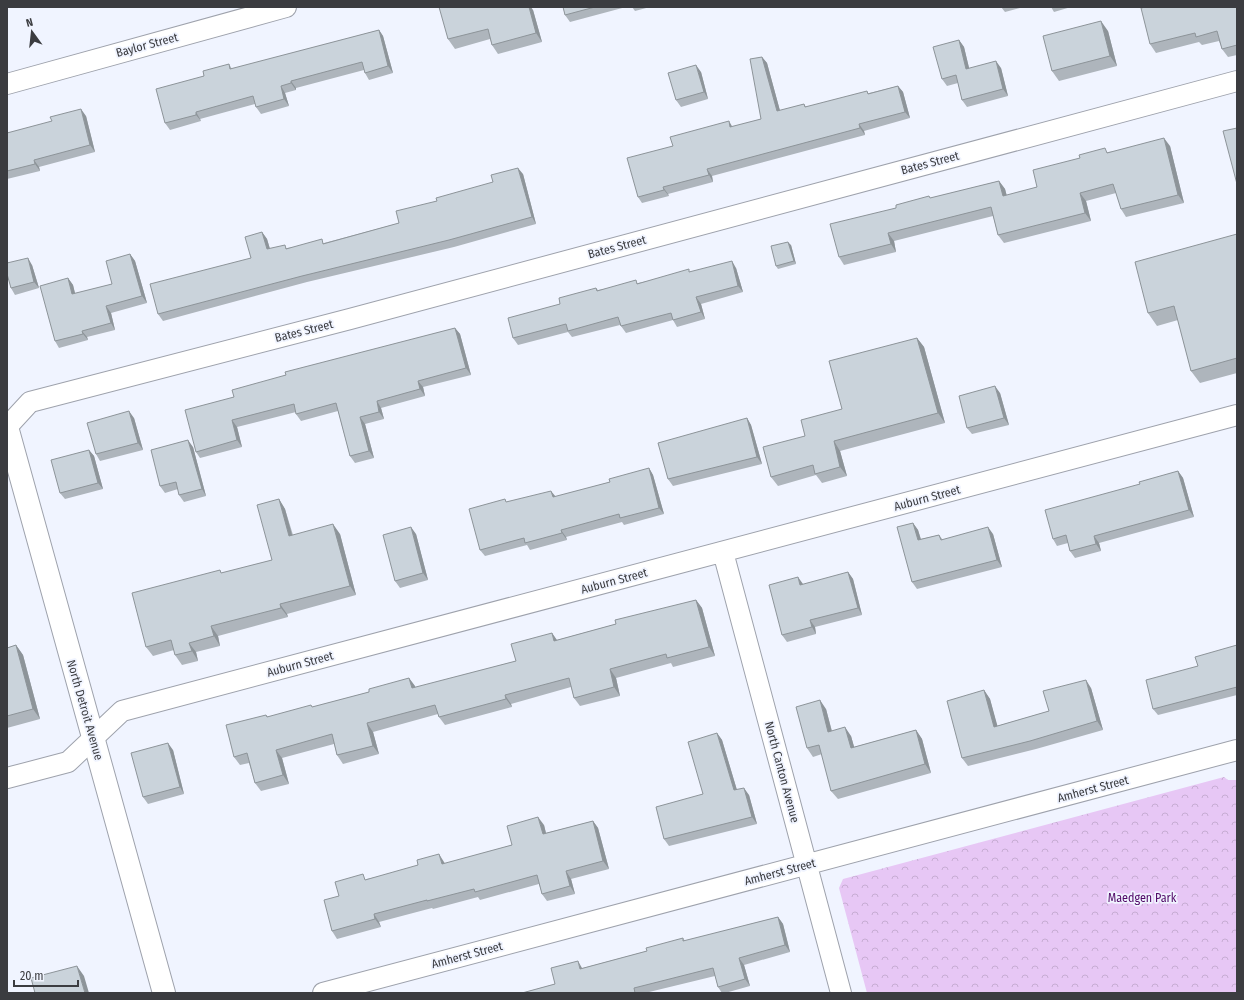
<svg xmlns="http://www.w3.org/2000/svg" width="1244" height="1000" viewBox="0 0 1244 1000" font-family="'Fira Sans Condensed',sans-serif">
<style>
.park{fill:url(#park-crowns)}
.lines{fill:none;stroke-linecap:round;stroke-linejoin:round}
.street-casing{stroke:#9ea2ac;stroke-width:22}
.secondary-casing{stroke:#9ea2ac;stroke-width:24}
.street{stroke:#fff;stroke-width:20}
.secondary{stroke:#fff;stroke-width:22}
.wall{fill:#aeb5bc}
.shaded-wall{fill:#8d9499}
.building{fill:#cad3db;stroke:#8d9499}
.labels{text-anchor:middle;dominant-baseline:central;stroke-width:3.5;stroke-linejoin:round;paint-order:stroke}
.street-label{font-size:12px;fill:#3b3c40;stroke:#f0f4ff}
.park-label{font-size:12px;fill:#500867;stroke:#f0f4ff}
</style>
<defs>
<pattern id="park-crowns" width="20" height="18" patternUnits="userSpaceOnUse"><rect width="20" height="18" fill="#e7c7f5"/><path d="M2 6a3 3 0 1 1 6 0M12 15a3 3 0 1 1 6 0" fill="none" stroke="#c7acd3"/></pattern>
</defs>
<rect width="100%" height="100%" fill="#f0f4ff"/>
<path class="park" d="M1224 777 1228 780H1237V993H867L839 888 843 879Z"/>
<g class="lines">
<g class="street-casing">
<path id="street" d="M7 84 286 7
M7 427 30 402 350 319 1237 81
M723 552 841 993
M7 778 68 762 122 711 1237 415
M323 993 1237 750"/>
</g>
<g class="secondary-casing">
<path id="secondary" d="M7 427 164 993"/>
</g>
<use href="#street" class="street"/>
<use href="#secondary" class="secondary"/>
</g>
<path class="wall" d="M563 7H626L570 22 565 15Z
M632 7H650L635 11Z
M1001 7H1024L1005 12Z
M1051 7H1071L1054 12Z
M1237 7V55L1228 57 1222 49 1219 41 1202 45 1199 42 1156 53 1150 44Z
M533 10 542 42 498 54 492 45 490 39 455 49 448 39Z
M379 30 383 36 393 73 369 80 365 73 364 70 296 88V90L285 93 289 106 261 114 256 107 255 104 200 119 201 121 170 130 165 123 204 76 229 64 232 69Z
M1108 31 1117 66 1059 81 1052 71Z
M959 40 964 47 969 68H1001L1008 96 967 107 962 100 958 83 947 86 942 79Z
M762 57 767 63 780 111 804 104 806 107 869 93 898 86 903 92 910 118 864 131 865 135 712 176 713 182 668 194 669 196 642 203 638 197 673 146 733 127 761 119Z
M701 72 708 99 681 107 676 100Z
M86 116 95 152 39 167 40 171 7 179V133Z
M1170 146 1184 203 1126 217 1121 209 1116 193 1086 201 1091 221 1004 243 998 235 993 216 894 241 896 252 844 265 839 257 896 208 931 198 999 181 1005 189 1007 196 1037 187 1108 152Z
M523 174 536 224 454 247 307 282 163 321 158 314 251 258 262 232 267 239 270 249 287 248 324 243 399 223 437 201Z
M1237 234V373L1200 383 1191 371 1178 320 1157 326 1148 313Z
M791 245 796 264 778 269 776 266Z
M130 254 135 261 147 303 111 313 115 330 87 337 88 340 59 348 55 341 68 278 73 285 75 294 112 284Z
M32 265 39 288 15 295 11 288Z
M736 268 743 292 701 304 705 319 677 327 673 320 626 333 621 326 620 325 572 337 568 332 518 345 513 338 560 304 596 288 598 290 638 283 690 272Z
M455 328 460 334 471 375 423 387 425 396 381 408 384 419 365 424 374 458 355 463 350 456 338 411 301 421 296 414V412L237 427 242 447 200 458 196 452 234 397 286 375Z
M917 338 924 347 945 423 840 451 847 476 822 483 816 475 778 486 771 477 805 436 842 409Z
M1000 393 1009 425 972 434 967 428Z
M134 418 143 450 100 461 96 454Z
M747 418 751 425 762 464 673 486 668 479Z
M193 447 206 496 184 502 179 495 178 489 165 493 160 486Z
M89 450 94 456 103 489 65 499 60 493Z
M649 468 653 475 664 514 624 525 622 522 566 537 567 540 530 550 527 545 485 556 480 550 507 502 555 497 610 482Z
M1178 471 1183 478 1194 517 1099 543 1101 551 1075 558 1070 551 1068 543 1057 546 1053 539 1140 484Z
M279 499 285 509 293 535 340 534 356 595 287 614 288 617 218 636 220 646 196 652 198 661 182 665 175 655 174 650 153 656 146 647 222 573 272 560Z
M913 523 918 530 921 539 939 535 943 540 993 534 1002 567 917 589 912 582Z
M416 534 428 580 400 588 395 581Z
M848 572 853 579 862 615 815 627 816 634 787 642 782 635Z
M696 600 702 608 715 656 673 667 671 663 616 678 620 696 580 706 574 698 571 687 511 704 512 707 445 725 439 717 438 714 373 732 379 754 343 764 337 755 334 744 282 758 289 784 261 791 255 783 249 763 240 765 234 757 266 715 268 717 313 707 369 692 409 678 416 688 516 661 552 633 557 640 616 624Z
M16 645 23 655 40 719 7 728V648Z
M1237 645V695L1158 715 1153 709 1198 666Z
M1091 688 1103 730 1036 749 968 766 962 758 984 690 990 699 997 726 1049 711Z
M826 709 832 731 851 736 854 747 916 730 922 739 931 773 838 799 831 791 822 754 813 757 807 748Z
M717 733 722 740 737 790 749 795 757 824 669 846 664 839 703 794Z
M173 750 184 794 148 804 143 797Z
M593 821 598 828 609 869 571 879 575 894 547 901 542 894 539 884 480 900 478 897 433 909 432 908 379 922 381 927 337 939 332 931 339 896 367 879 444 862 445 864 512 845 544 825 546 833Z
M778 917 783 924 790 952 744 965 750 986 725 993H722L718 987 715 976 645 993H522L555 984 582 968H583L647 951 683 938 685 941Z"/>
<path class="shaded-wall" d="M529 7H531L533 10 542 42 536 33Z
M1101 21 1108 31 1117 66 1110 56Z
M379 30 383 36 393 73 388 66Z
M959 40 964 47 971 76 966 69Z
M762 57 767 63 782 118 777 111Z
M996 61 1001 68 1008 96 1003 89Z
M696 65 701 72 708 99 704 92Z
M291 81 296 88V90L291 83Z
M281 86 285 93 289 106 284 99Z
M898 86 903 92 910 118 905 112Z
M81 109 86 116 95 152 90 145Z
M196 112 200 119 201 121 196 115Z
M729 121 733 128 730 127Z
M859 124 864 131 865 135 860 128Z
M1164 138 1170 146 1184 203 1178 195Z
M34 160 39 167 40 171 35 164Z
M518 168 523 174 536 224 532 217Z
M707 169 712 176 713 182 709 175Z
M999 181 1005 189 1009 205 1003 196Z
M663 187 668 194 669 196 664 190Z
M1080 193 1086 201 1091 221 1085 213Z
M262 232 267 239 272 256 267 249Z
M888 233 894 241 896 252 891 244Z
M788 242 791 245 796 264 794 261Z
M130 254 135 261 147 303 142 296Z
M28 258 32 265 39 288 34 282Z
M732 261 736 268 743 292 738 286Z
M68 278 73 285 77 301 72 294Z
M696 297 701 304 705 319 701 312Z
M106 306 111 313 115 330 111 323Z
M455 328 460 334 471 375 466 368Z
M82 331 87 337 88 340 83 334Z
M917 338 924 347 945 423 938 413Z
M418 381 423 387 425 396 420 389Z
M995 386 1000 393 1009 425 1004 418Z
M377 401 381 408 384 419 379 412Z
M129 411 134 418 143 450 138 443Z
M360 417 365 424 374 458 369 451Z
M747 418 751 425 762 464 757 457Z
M232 420 237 427 242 447 237 440Z
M188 440 193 447 206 496 202 489Z
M834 441 840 451 847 476 840 467Z
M89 450 94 456 103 489 98 483Z
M649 468 653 475 664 514 659 508Z
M1178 471 1183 478 1194 517 1189 510Z
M551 491 556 497H553Z
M279 499 285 509 295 546 289 536Z
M913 523 918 530 923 547 918 540Z
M333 524 340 534 356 595 350 586Z
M411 527 416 534 428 580 423 573Z
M988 527 993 534 1002 567 997 560Z
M561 530 566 537 567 540 562 533Z
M1094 536 1099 543 1101 551 1096 544Z
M848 572 853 579 862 615 858 608Z
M798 577 803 584 805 592 800 585Z
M696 600 702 608 715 656 709 647Z
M280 604 287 614 288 617 281 608Z
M810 620 815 627 816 634 812 627Z
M211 626 218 636 220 646 214 636Z
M552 633 558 642 554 641Z
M189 643 196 652 198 661 192 651Z
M16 645 23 655 40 719 33 709Z
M610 669 616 678 620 696 614 687Z
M409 678 415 686 418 697 412 688Z
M1086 680 1091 688 1103 730 1097 721Z
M984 690 990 699 1000 735 994 727Z
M505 695 511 704 512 707 506 699Z
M820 700 826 709 834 740 828 732Z
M367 723 373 732 379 754 373 746Z
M845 727 851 736 857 757 851 748Z
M916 730 922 739 931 773 925 764Z
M717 733 722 740 739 797 734 790Z
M168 743 173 750 184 794 180 787Z
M276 750 282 758 289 784 283 775Z
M744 788 749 795 757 824 752 817Z
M538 817 544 825 548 842 543 834Z
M593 821 598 828 609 869 603 861Z
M439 854 444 862 447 872 442 864Z
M566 871 571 879 575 894 570 886Z
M374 914 379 922 381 927 375 919Z
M778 917 783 924 790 952 785 945Z
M739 958 744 965 750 986 745 979Z
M578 961 582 968 585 976 580 969Z
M77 966 84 976 89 993H85Z"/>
<path class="building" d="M439 7H529L536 33 492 45 488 29 448 39Z
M563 7H595L565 15Z
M1146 7H1237V45L1222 49 1217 31 1196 37 1195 33 1150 44 1141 8Z
M1101 21 1110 56 1052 71 1043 36Z
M379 30 388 66 365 73 362 62 291 81V83L281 86 284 99 256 107 253 96 196 112V115L165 123 156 89 204 76 203 71 229 64 230 69Z
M959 40 966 69 996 61 1003 89 962 100 956 75 942 79 933 47Z
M762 57 777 111 804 104 805 107 867 91 868 94 898 86 905 112 859 124 860 128 707 169 709 175 663 187 664 190 638 197 627 158 673 146 670 137 729 121 730 127 761 119 750 59Z
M696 65 704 92 676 100 668 73Z
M81 109 90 145 34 160 35 164 7 171V133L52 121 50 117Z
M1237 128V184L1223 131Z
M1164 138 1178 195 1121 209 1113 184 1080 193 1085 213 998 235 991 207 888 233 891 244 839 257 830 224 896 208V205L929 196 930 198 999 181 1003 196 1037 187 1033 170 1080 158 1079 155 1105 148 1107 153Z
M518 168 532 217 449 240 302 276 158 314 150 284 251 258 245 237 262 232 267 249 285 245 286 249 322 239 323 244 399 223 396 211 437 201 436 198 493 182 491 175Z
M1237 234V358L1191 371 1174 306 1148 313 1135 262Z
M788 242 794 261 776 266 771 246Z
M130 254 142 296 106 306 111 323 82 331 83 334 55 341 40 286 68 278 72 294 112 284 106 261Z
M28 258 34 282 11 288 7 274V263Z
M732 261 738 286 696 297 701 312 673 320 671 313 621 326 618 317 568 331 566 324 513 338 508 318 560 304 559 298 596 288 597 291 636 280 637 284 689 269V272Z
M455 328 466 368 418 381 420 389 377 401 379 412 360 417 369 451 350 456 336 403 296 414 294 404 232 420 237 440 196 452 185 410 234 397 232 390 286 375 285 372Z
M917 338 938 413 834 441 840 467 815 474 813 465 771 477 763 447 805 436 801 420 842 409 829 361Z
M995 386 1004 418 967 428 959 396Z
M129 411 138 443 96 454 87 423Z
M747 418 757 457 668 479 658 443Z
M188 440 202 489 179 495 176 482 160 486 151 450Z
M89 450 98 483 60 493 51 460Z
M649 468 659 508 620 518 619 514 561 530 562 533 525 543 524 538 480 550 469 509 505 499 506 502 551 491 553 497 610 482 609 479Z
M1178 471 1189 510 1094 536 1096 544 1070 551 1066 535 1053 539 1045 510 1140 484 1139 482Z
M279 499 289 536 333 524 350 586 280 604 281 608 211 626 214 636 189 643 192 651 175 655 171 640 146 647 132 593 220 570 221 573 272 560 257 505Z
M913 523 918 540 939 535 941 540 988 527 997 560 912 582 897 527Z
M411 527 423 573 395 581 383 535Z
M848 572 858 608 810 620 812 627 782 635 769 585 798 577 800 585Z
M696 600 709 647 667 658 666 654 610 669 614 687 574 698 569 678 505 695 506 699 439 717 435 705 367 723 373 746 337 755 332 734 276 750 283 775 255 783 247 753 234 757 226 725 266 715 267 717 311 705 312 707 369 692V689L409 678 412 688 516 661 511 644 552 633 554 641 616 624 615 620Z
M16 645 33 709 7 716V648Z
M1237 645V687L1153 709 1146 680 1198 666 1195 657Z
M1086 680 1097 721 1030 741 962 758 947 701 984 690 994 727 1049 711 1043 691Z
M820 700 828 732 845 727 851 748 916 730 925 764 831 791 819 745 807 748 796 707Z
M717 733 734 790 744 788 752 817 664 839 656 807 703 794 688 742Z
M168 743 180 787 143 797 131 753Z
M538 817 543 834 593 821 603 861 566 871 570 886 542 894 537 875 475 892 474 889 427 901V900L374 914 375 919 332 931 324 900 339 896 335 882 363 874 365 880 418 865 417 860 439 854 442 864 512 845 507 826Z
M778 917 785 945 739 958 745 979 718 987 713 968 634 988 635 993H522L555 984 551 968 578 961 580 969 647 951 646 948 683 938V941Z
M77 966 85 993H35L31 978Z"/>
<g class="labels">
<g class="street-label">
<text transform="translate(147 45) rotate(-15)">Baylor Street</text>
<text transform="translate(930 163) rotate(-15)">Bates Street</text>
<text transform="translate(617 247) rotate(-15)">Bates Street</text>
<text transform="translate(304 331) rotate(-14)">Bates Street</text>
<text transform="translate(927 498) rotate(-15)">Auburn Street</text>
<text transform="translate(614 581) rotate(-15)">Auburn Street</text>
<text transform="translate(300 664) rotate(-15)">Auburn Street</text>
<text transform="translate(85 710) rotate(74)">North Detroit Avenue</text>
<text transform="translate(782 772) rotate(75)">North Canton Avenue</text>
<text transform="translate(1093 789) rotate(-15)">Amherst Street</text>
<text transform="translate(780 872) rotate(-15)">Amherst Street</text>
<text transform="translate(467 955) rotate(-15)">Amherst Street</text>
</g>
<g class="park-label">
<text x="1142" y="898">Maedgen Park</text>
</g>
</g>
<rect width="1244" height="1000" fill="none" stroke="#3b3c40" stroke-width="16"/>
<g transform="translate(32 32) rotate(345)" stroke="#f0f4ff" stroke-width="3" paint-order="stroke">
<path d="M0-3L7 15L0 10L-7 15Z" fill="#3b3c40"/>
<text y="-6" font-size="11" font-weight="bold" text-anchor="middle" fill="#3b3c40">N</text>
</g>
<path d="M14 980v6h64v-6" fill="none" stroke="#3b3c40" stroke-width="2"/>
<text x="20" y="980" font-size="12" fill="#3b3c40" stroke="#f0f4ff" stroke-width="3" paint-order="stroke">20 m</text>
</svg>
